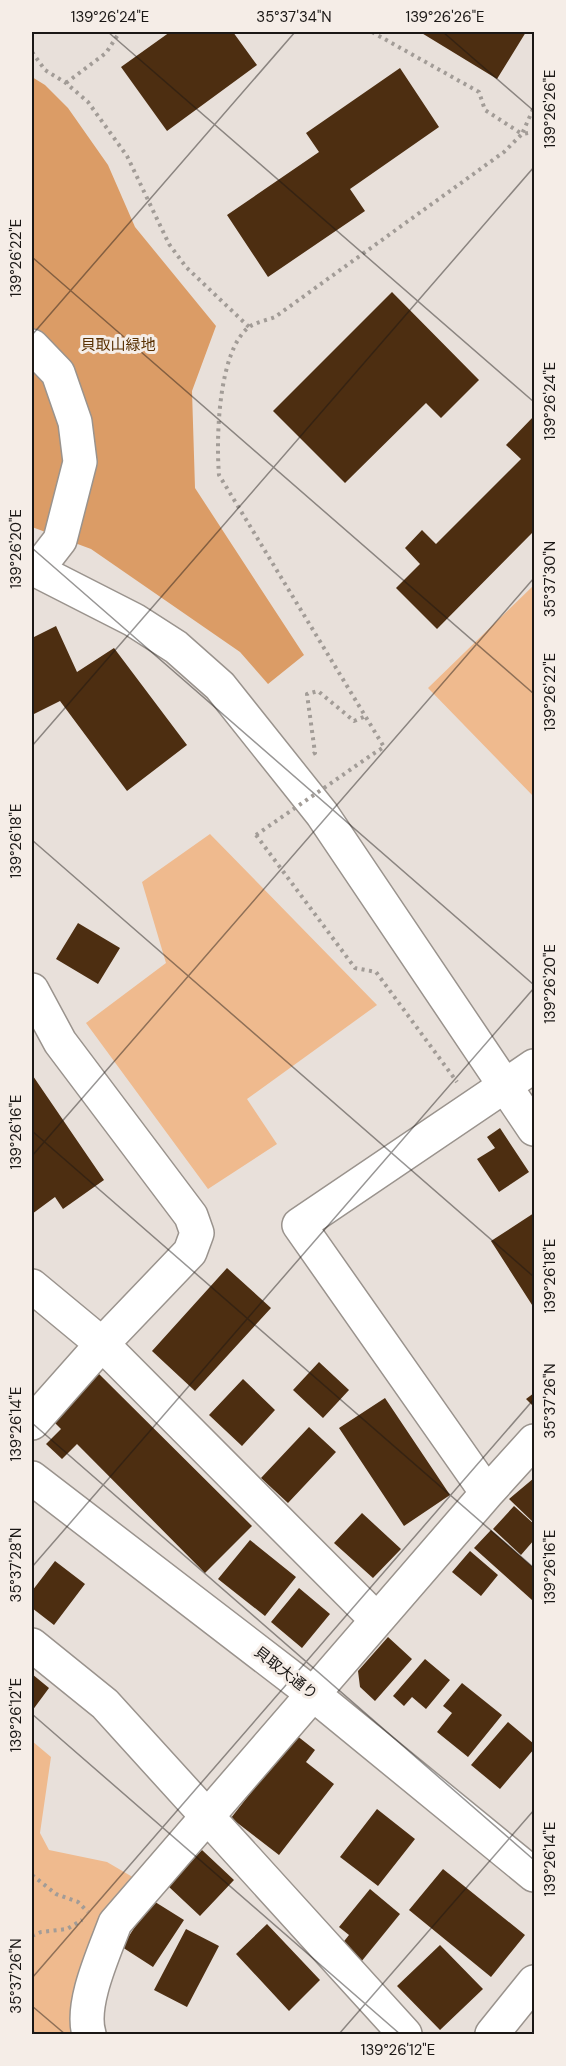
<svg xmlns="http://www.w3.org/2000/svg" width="566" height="2066" viewBox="0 0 566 2066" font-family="'DM Sans','Noto Sans JP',sans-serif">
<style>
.green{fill:#efba8e}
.forest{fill:#db9c66}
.building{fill:#4d2e11}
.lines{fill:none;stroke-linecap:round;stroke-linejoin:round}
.minor-casing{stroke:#9a938d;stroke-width:36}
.path{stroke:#a29c97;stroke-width:4;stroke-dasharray:3 4.5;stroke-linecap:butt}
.minor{stroke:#fff;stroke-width:33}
.path-bridge{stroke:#a29c97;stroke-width:4;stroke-dasharray:3 4.5;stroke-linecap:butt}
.ticks{fill:none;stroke:#1a1715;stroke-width:1.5;stroke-opacity:0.45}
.labels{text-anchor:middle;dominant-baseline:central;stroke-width:6;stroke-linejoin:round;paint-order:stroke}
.park-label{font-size:15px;fill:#583002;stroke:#f5ede7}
.street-label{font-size:15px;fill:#1a1715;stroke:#f5ede7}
.neatline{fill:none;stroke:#1a1715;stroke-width:2}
.ticks-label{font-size:15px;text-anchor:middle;fill:#1a1715}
</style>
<rect width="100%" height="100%" fill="#e8e0da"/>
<path class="green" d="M534 585V797L428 688Z
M210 834 377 1005 247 1099 277 1144 208 1189 86 1023 166 963 142 882Z
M32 1741 51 1757 40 1833 49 1850 107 1862 136 1879 112 1908 77 1979 70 2015 73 2034H32Z"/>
<path class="forest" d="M32 77 45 85 68 108 108 165 135 227 216 326 192 391 195 488 304 655 268 684 240 652 91 549 32 527Z"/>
<path class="building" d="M170 32H233L257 65 167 131 121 67Z
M420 32H526L497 79Z
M400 68 439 127 350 189 365 211 268 277 227 215 319 152 306 133Z
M392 292 479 380 441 418 426 403 345 483 273 411Z
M534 416V531L437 629 396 588 420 564 405 548 422 530 436 544 521 459 506 445Z
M56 626 77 672 114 648 187 745 127 791 60 701 32 715V638Z
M78 923 120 948 98 984 56 959Z
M33 1076 104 1180 63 1209 55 1197 32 1214V1077Z
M500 1128 529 1172 499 1192 477 1159 495 1148 487 1137Z
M534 1213V1308L491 1241Z
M227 1268 271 1308 195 1391 152 1351Z
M319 1362 349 1390 323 1418 293 1390Z
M99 1374 252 1526 205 1573 77 1444 62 1459 46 1444 61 1429 53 1421Z
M243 1379 275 1410 242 1446 209 1415Z
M534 1393V1407L526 1399Z
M385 1398 450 1495 404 1526 339 1428Z
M309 1427 336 1452 288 1503 261 1478Z
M534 1478V1523L509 1499Z
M514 1506 534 1524V1540L521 1555 493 1529Z
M362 1513 401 1549 373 1578 334 1543Z
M491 1530 534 1568V1597L532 1600 474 1548Z
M250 1540 296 1577 265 1616 218 1579Z
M470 1551 498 1575 481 1596 452 1572Z
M55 1561 85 1584 54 1625 32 1608V1591Z
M299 1588 330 1614 302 1648 271 1622Z
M388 1637 412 1659 375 1701 360 1687 358 1671Z
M425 1659 450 1680 426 1709 412 1697 404 1706 393 1696Z
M32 1674 49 1688 32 1711Z
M462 1683 502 1715 468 1757 437 1732 452 1713 443 1706Z
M508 1722 534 1744V1749L500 1789 471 1765Z
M296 1735 315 1750 306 1762 334 1784 279 1855 231 1818Z
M377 1809 415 1839 378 1886 340 1857Z
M202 1850 234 1880 200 1916 168 1886Z
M443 1869 525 1935 491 1977 409 1910Z
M370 1889 400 1914 361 1962 341 1945 349 1935 339 1927Z
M152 1900 184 1920 153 1967 122 1947Z
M267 1924 320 1980 289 2011 236 1954Z
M186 1929 219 1946 187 2007 154 1990Z
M440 1945 483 1989 440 2030 397 1986Z"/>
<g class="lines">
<g class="minor-casing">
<path id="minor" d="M32 346 58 373 75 422 80 462 60 540 36 571
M32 568 134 620 176 647 220 686 322 814 534 1129
M32 990 60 1042 191 1216 197 1233 190 1252 102 1344 32 1423
M32 1286 102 1344 376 1619
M32 1478 313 1694 534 1875
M487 1493 534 1441
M32 1645 105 1704 405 2034
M89 2034C80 2004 104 1953 115 1923L487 1493 299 1225 534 1066
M492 2034 534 1982"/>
</g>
<path class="path" d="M372 32 479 92 485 110 522 134 534 107
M32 52 45 70 66 83 88 102 127 156 169 244 186 267 249 327
M66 83 106 53 119 33
M313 754 315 753 307 694 318 691 354 721 366 716
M373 754 384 747 219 475C216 439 218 351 249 327 256 322 268 320 275 317L504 152 522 134 534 132
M256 835 355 968 376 972 457 1082
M32 1875 56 1894 78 1902 88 1912
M32 1936 41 1932 67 1929 82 1920
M32 2030 33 2034"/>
<use href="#minor" class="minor"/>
<path class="path-bridge" d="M256 835 373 754"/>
</g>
<path class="ticks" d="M108 32 534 402M443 32 534 111M32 257 534 694M32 335 295 32M32 548 534 985M32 746 534 167M32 840 534 1277M32 1131 534 1568M32 1156 534 578M32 1423 534 1860M32 1567 534 988M32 1714 400 2034M32 1978 534 1399M32 2006 65 2034M339 2034 534 1810"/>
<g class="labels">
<g class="park-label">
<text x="118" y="345">貝取山緑地</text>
</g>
<g class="street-label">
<text transform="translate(286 1673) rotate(38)">貝取大通り</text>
</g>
</g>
<rect width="566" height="2066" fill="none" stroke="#f5ede7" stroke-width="66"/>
<rect x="33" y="33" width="500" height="2000" class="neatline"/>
<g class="ticks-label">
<text x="110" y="22">139°26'24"E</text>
<text x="294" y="22">35°37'34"N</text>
<text x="445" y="22">139°26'26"E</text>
<text transform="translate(550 109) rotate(-90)" y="5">139°26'26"E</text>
<text transform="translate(16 258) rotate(-90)" y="5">139°26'22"E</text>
<text transform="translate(550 401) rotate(-90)" y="5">139°26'24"E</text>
<text transform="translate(16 549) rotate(-90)" y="5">139°26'20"E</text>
<text transform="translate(550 579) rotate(-90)" y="5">35°37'30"N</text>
<text transform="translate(550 692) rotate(-90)" y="5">139°26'22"E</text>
<text transform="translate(16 841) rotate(-90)" y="5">139°26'18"E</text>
<text transform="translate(550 984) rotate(-90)" y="5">139°26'20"E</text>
<text transform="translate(16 1132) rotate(-90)" y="5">139°26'16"E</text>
<text transform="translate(550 1276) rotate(-90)" y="5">139°26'18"E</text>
<text transform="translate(550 1401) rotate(-90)" y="5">35°37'26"N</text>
<text transform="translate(16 1424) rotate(-90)" y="5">139°26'14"E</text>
<text transform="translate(16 1565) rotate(-90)" y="5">35°37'28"N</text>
<text transform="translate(550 1567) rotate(-90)" y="5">139°26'16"E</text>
<text transform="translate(16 1715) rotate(-90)" y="5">139°26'12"E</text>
<text transform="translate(550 1859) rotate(-90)" y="5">139°26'14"E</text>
<text transform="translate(16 1976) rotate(-90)" y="5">35°37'26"N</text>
<text x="398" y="2055">139°26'12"E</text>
</g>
</svg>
